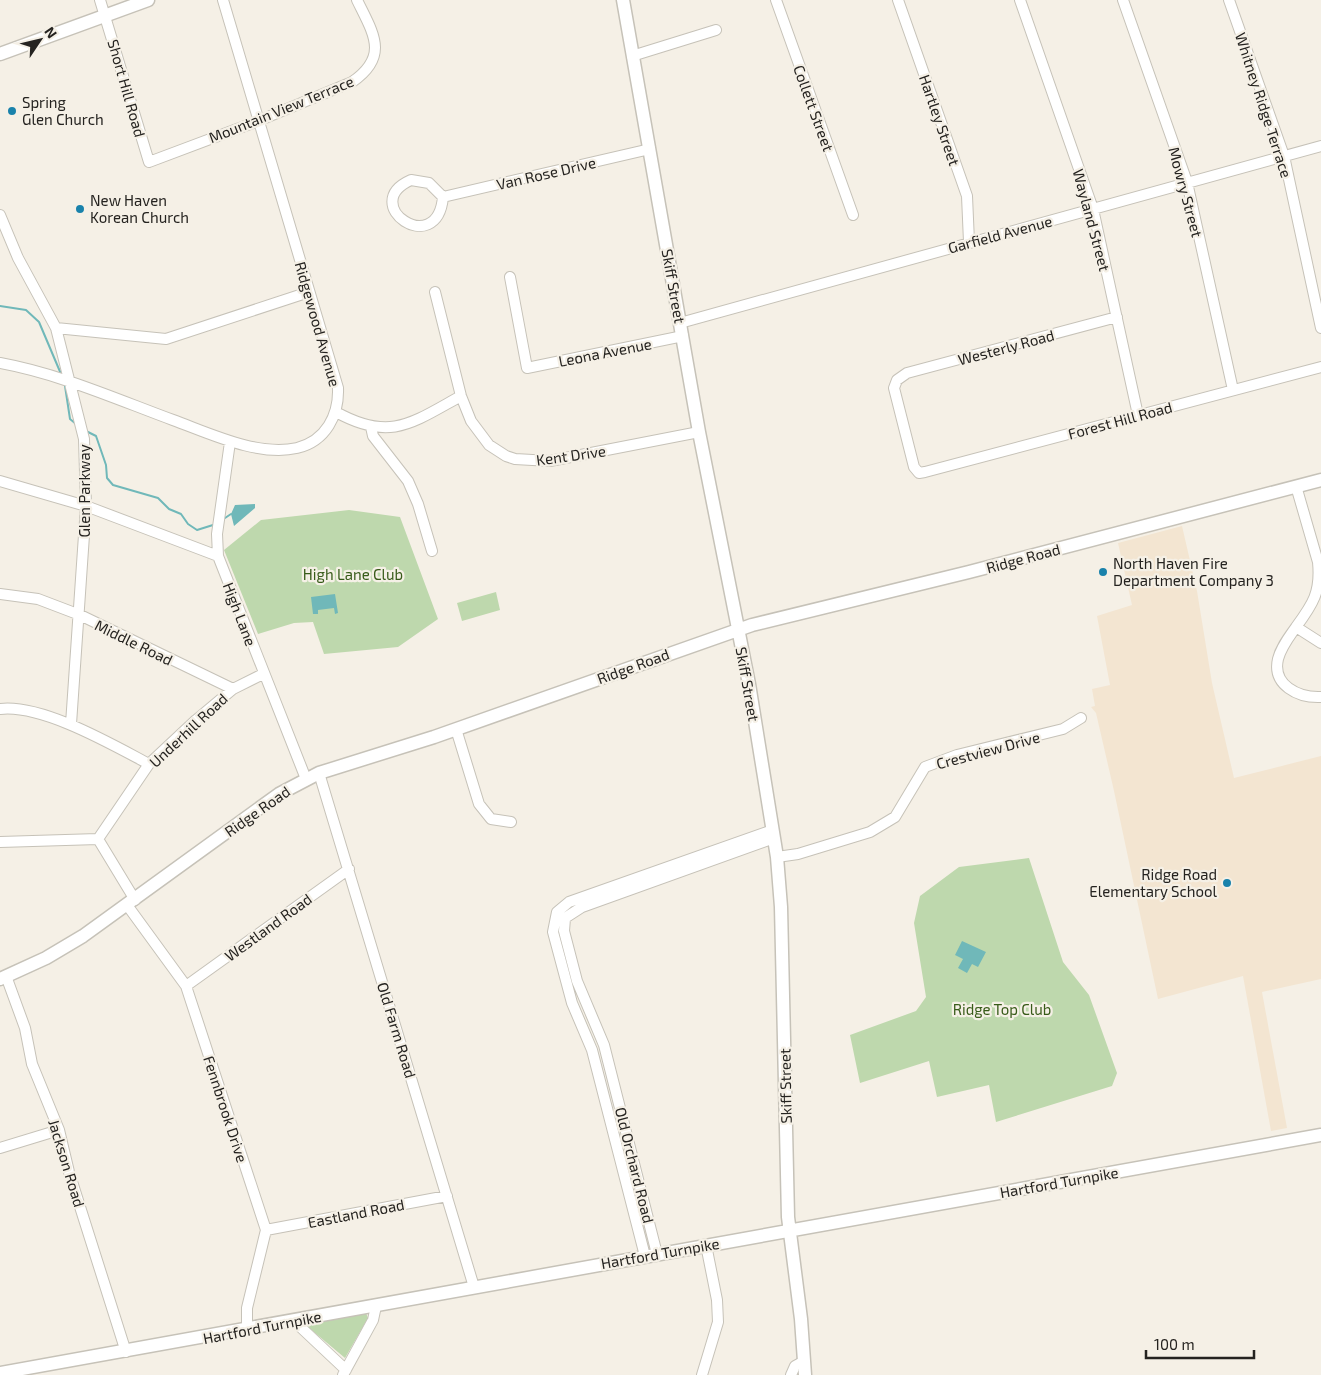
<svg xmlns="http://www.w3.org/2000/svg" width="1321" height="1375" viewBox="0 0 1321 1375" font-family="'Exo 2',sans-serif">
<style>
.education{fill:#f3e5d1}
.green{fill:#bed8ad}
.water{fill:#70b8b9}
.lines{fill:none;stroke-linecap:round;stroke-linejoin:round}
.stream{stroke:#70b8b9;stroke-width:2}
.minor-casing{stroke:#c6c2b8;stroke-width:12}
.major-casing{stroke:#c6c2b8;stroke-width:15}
.minor{stroke:#fff;stroke-width:10}
.major{stroke:#fff;stroke-width:12}
.poi-dot{fill:#1982ab;stroke:#f5f0e6;stroke-width:2}
.labels{text-anchor:middle;dominant-baseline:central;stroke-width:4.5;stroke-linejoin:round;paint-order:stroke}
.street-label{font-size:15px;fill:#252320;stroke:#f5f0e6}
.poi-label{font-size:15px;fill:#252320;stroke:#f5f0e6;text-anchor:start}
.park-label{font-size:15px;fill:#385b19;stroke:#f5f0e6}
</style>
<rect width="100%" height="100%" fill="#f5f0e6"/>
<path class="education" d="M1182 526 1197 591 1212 683 1234 778 1321 756V979L1262 992 1287 1128 1271 1131 1243 976 1158 999 1114 791 1096 713 1091 707 1095 706 1092 689 1110 685 1097 616 1132 605 1118 543Z"/>
<path class="green" d="M349 510 400 517 438 619 398 647 324 654 313 622 294 623 258 634 224 550 261 520Z
M496 592 500 610 462 621 457 603Z
M1029 858 1063 962 1089 995 1117 1073 1112 1086 996 1122 989 1085 937 1097 929 1061 860 1083 850 1035 916 1011 926 997 914 923 920 896 959 867Z
M366 1313 368 1318 345 1358 308 1327 309 1323Z"/>
<path class="water" d="M255 504V508L234 526 231 514 235 505Z
M335 594 338 613 335 614 334 608 318 610V614H313L311 597Z
M962 941 986 952 978 967 972 964 967 973 958 968 963 959 955 955Z"/>
<g class="lines">
<path class="stream" d="M0 306 26 310 39 322 61 374
M65 386 70 419 76 424
M86 431 96 436 106 465 107 478 113 485 158 498 169 509 181 514 188 524 197 530 213 525
M225 518 231 514"/>
<g class="minor-casing">
<path id="minor" d="M100 0 149 162 258 121 352 82C390 56 373 33 357 0
M776 0 853 215
M898 0 967 196 969 242
M1020 0 1093 209 1138 415
M1123 0 1187 182 1233 390
M1229 0 1284 156 1321 328
M632 56 716 30
M411 180 429 183 443 197C437 260 357 204 411 180Z
M443 197 650 149
M0 215 18 258 56 328 84 439 86 506 71 724
M510 277 527 368 683 336
M435 292 461 396 471 421 489 445 506 456 515 459 550 461 699 432
M1117 317 907 373 897 380 894 388 914 467 919 473 925 472 1321 367
M680 323 1321 146
M56 328 166 339 309 292
M0 363C60 374 116 399 173 420 209 433 258 457 297 448 326 441 339 415 338 388L223 0
M336 412C390 442 412 423 461 396
M371 427 373 436 408 481 418 504 432 551
M230 442 217 534 218 556 306 779
M0 481 86 506 218 556
M0 594 38 599 80 615 233 689 263 674
M1296 627C1313 604 1321 592 1318 562L1296 486
M1321 643 1296 627C1289 637 1281 647 1278 659 1272 685 1298 698 1321 697
M0 709C42 704 111 744 149 764
M456 729 479 804 491 819 511 822
M319 773 474 1287
M98 839 149 764 196 720 233 689
M98 839 135 900
M0 842 98 839
M777 857 798 854 870 832 895 817 925 767 957 755 1063 729 1081 718
M127 905 186 986 266 1230 247 1308V1330
M6 976 25 1028 32 1064 59 1130 69 1172 126 1352
M186 986 349 869
M0 1148 59 1130
M266 1230 447 1196
M657 1254 604 1045 577 981 564 931 565 918 582 907 774 838
M645 1256 592 1050 572 1003 553 932 557 912 569 902 773 830
M294 1321 346 1370
M343 1375 373 1320 376 1306
M702 1375 718 1322 717 1300 706 1245
M791 1375 795 1366 804 1361"/>
</g>
<g class="major-casing">
<path id="major" d="M623 0 699 432 749 684 777 857 781 907 788 1217 801 1319 805 1375
M0 54 148 0
M0 979 46 958 83 936 279 794 319 773 434 737 752 625 969 572 1321 480
M0 1373 1321 1135"/>
</g>
<use href="#minor" class="minor"/>
<use href="#major" class="major"/>
</g>
<g class="poi-dot">
<circle cx="12" cy="111" r="5"/>
<circle cx="80" cy="209" r="5"/>
<circle cx="1103" cy="572" r="5"/>
<circle cx="1227" cy="883" r="5"/>
</g>
<g class="labels">
<g class="street-label">
<text transform="translate(127 88) rotate(74)">Short Hill Road</text>
<text transform="translate(1264 105) rotate(72)">Whitney Ridge Terrace</text>
<text transform="translate(814 108) rotate(70)">Collett Street</text>
<text transform="translate(281 109) rotate(-22)">Mountain View Terrace</text>
<text transform="translate(940 120) rotate(71)">Hartley Street</text>
<text transform="translate(546 173) rotate(-13)">Van Rose Drive</text>
<text transform="translate(1186 192) rotate(75)">Mowry Street</text>
<text transform="translate(1092 220) rotate(75)">Wayland Street</text>
<text transform="translate(1000 234) rotate(-15)">Garfield Avenue</text>
<text transform="translate(674 286) rotate(80)">Skiff Street</text>
<text transform="translate(318 324) rotate(74)">Ridgewood Avenue</text>
<text transform="translate(1006 347) rotate(-15)">Westerly Road</text>
<text transform="translate(605 352) rotate(-11)">Leona Avenue</text>
<text transform="translate(1120 420) rotate(-15)">Forest Hill Road</text>
<text transform="translate(571 455) rotate(-8)">Kent Drive</text>
<text transform="translate(84 491) rotate(-90)">Glen Parkway</text>
<text transform="translate(1023 558) rotate(-15)">Ridge Road</text>
<text transform="translate(240 614) rotate(69)">High Lane</text>
<text transform="translate(134 642) rotate(26)">Middle Road</text>
<text transform="translate(633 666) rotate(-20)">Ridge Road</text>
<text transform="translate(748 684) rotate(80)">Skiff Street</text>
<text transform="translate(188 730) rotate(-43)">Underhill Road</text>
<text transform="translate(988 750) rotate(-15)">Crestview Drive</text>
<text transform="translate(257 811) rotate(-35)">Ridge Road</text>
<text transform="translate(268 927) rotate(-36)">Westland Road</text>
<text transform="translate(397 1030) rotate(73)">Old Farm Road</text>
<text transform="translate(785 1086) rotate(-91)">Skiff Street</text>
<text transform="translate(226 1109) rotate(72)">Fennbrook Drive</text>
<text transform="translate(67 1163) rotate(73)">Jackson Road</text>
<text transform="translate(635 1165) rotate(76)">Old Orchard Road</text>
<text transform="translate(1059 1182) rotate(-10)">Hartford Turnpike</text>
<text transform="translate(356 1213) rotate(-11)">Eastland Road</text>
<text transform="translate(660 1253) rotate(-10)">Hartford Turnpike</text>
<text transform="translate(262 1327) rotate(-11)">Hartford Turnpike</text>
</g>
<g class="poi-label">
<text x="22" y="102">Spring<tspan x="22" dy="17">Glen Church</tspan></text>
<text x="90" y="200">New Haven<tspan x="90" dy="17">Korean Church</tspan></text>
<text x="1113" y="563">North Haven Fire<tspan x="1113" dy="17">Department Company 3</tspan></text>
<text x="1217" y="874" text-anchor="end">Ridge Road<tspan x="1217" dy="17">Elementary School</tspan></text>
</g>
<g class="park-label">
<text x="353" y="574">High Lane Club</text>
<text x="1002" y="1009">Ridge Top Club</text>
</g>
</g>
<g transform="translate(40 40) rotate(55)" stroke="#f5f0e6" stroke-width="4" paint-order="stroke">
<path d="M0-4L9 19L0 12L-9 19Z" fill="#252320"/>
<text y="-8" font-size="14" font-weight="bold" text-anchor="middle" fill="#252320">N</text>
</g>
<path d="M1146 1350v8h108v-8" fill="none" stroke="#252320" stroke-width="2.5"/>
<text x="1154" y="1350" font-size="15" fill="#252320" stroke="#f5f0e6" stroke-width="4" paint-order="stroke">100 m</text>
</svg>
